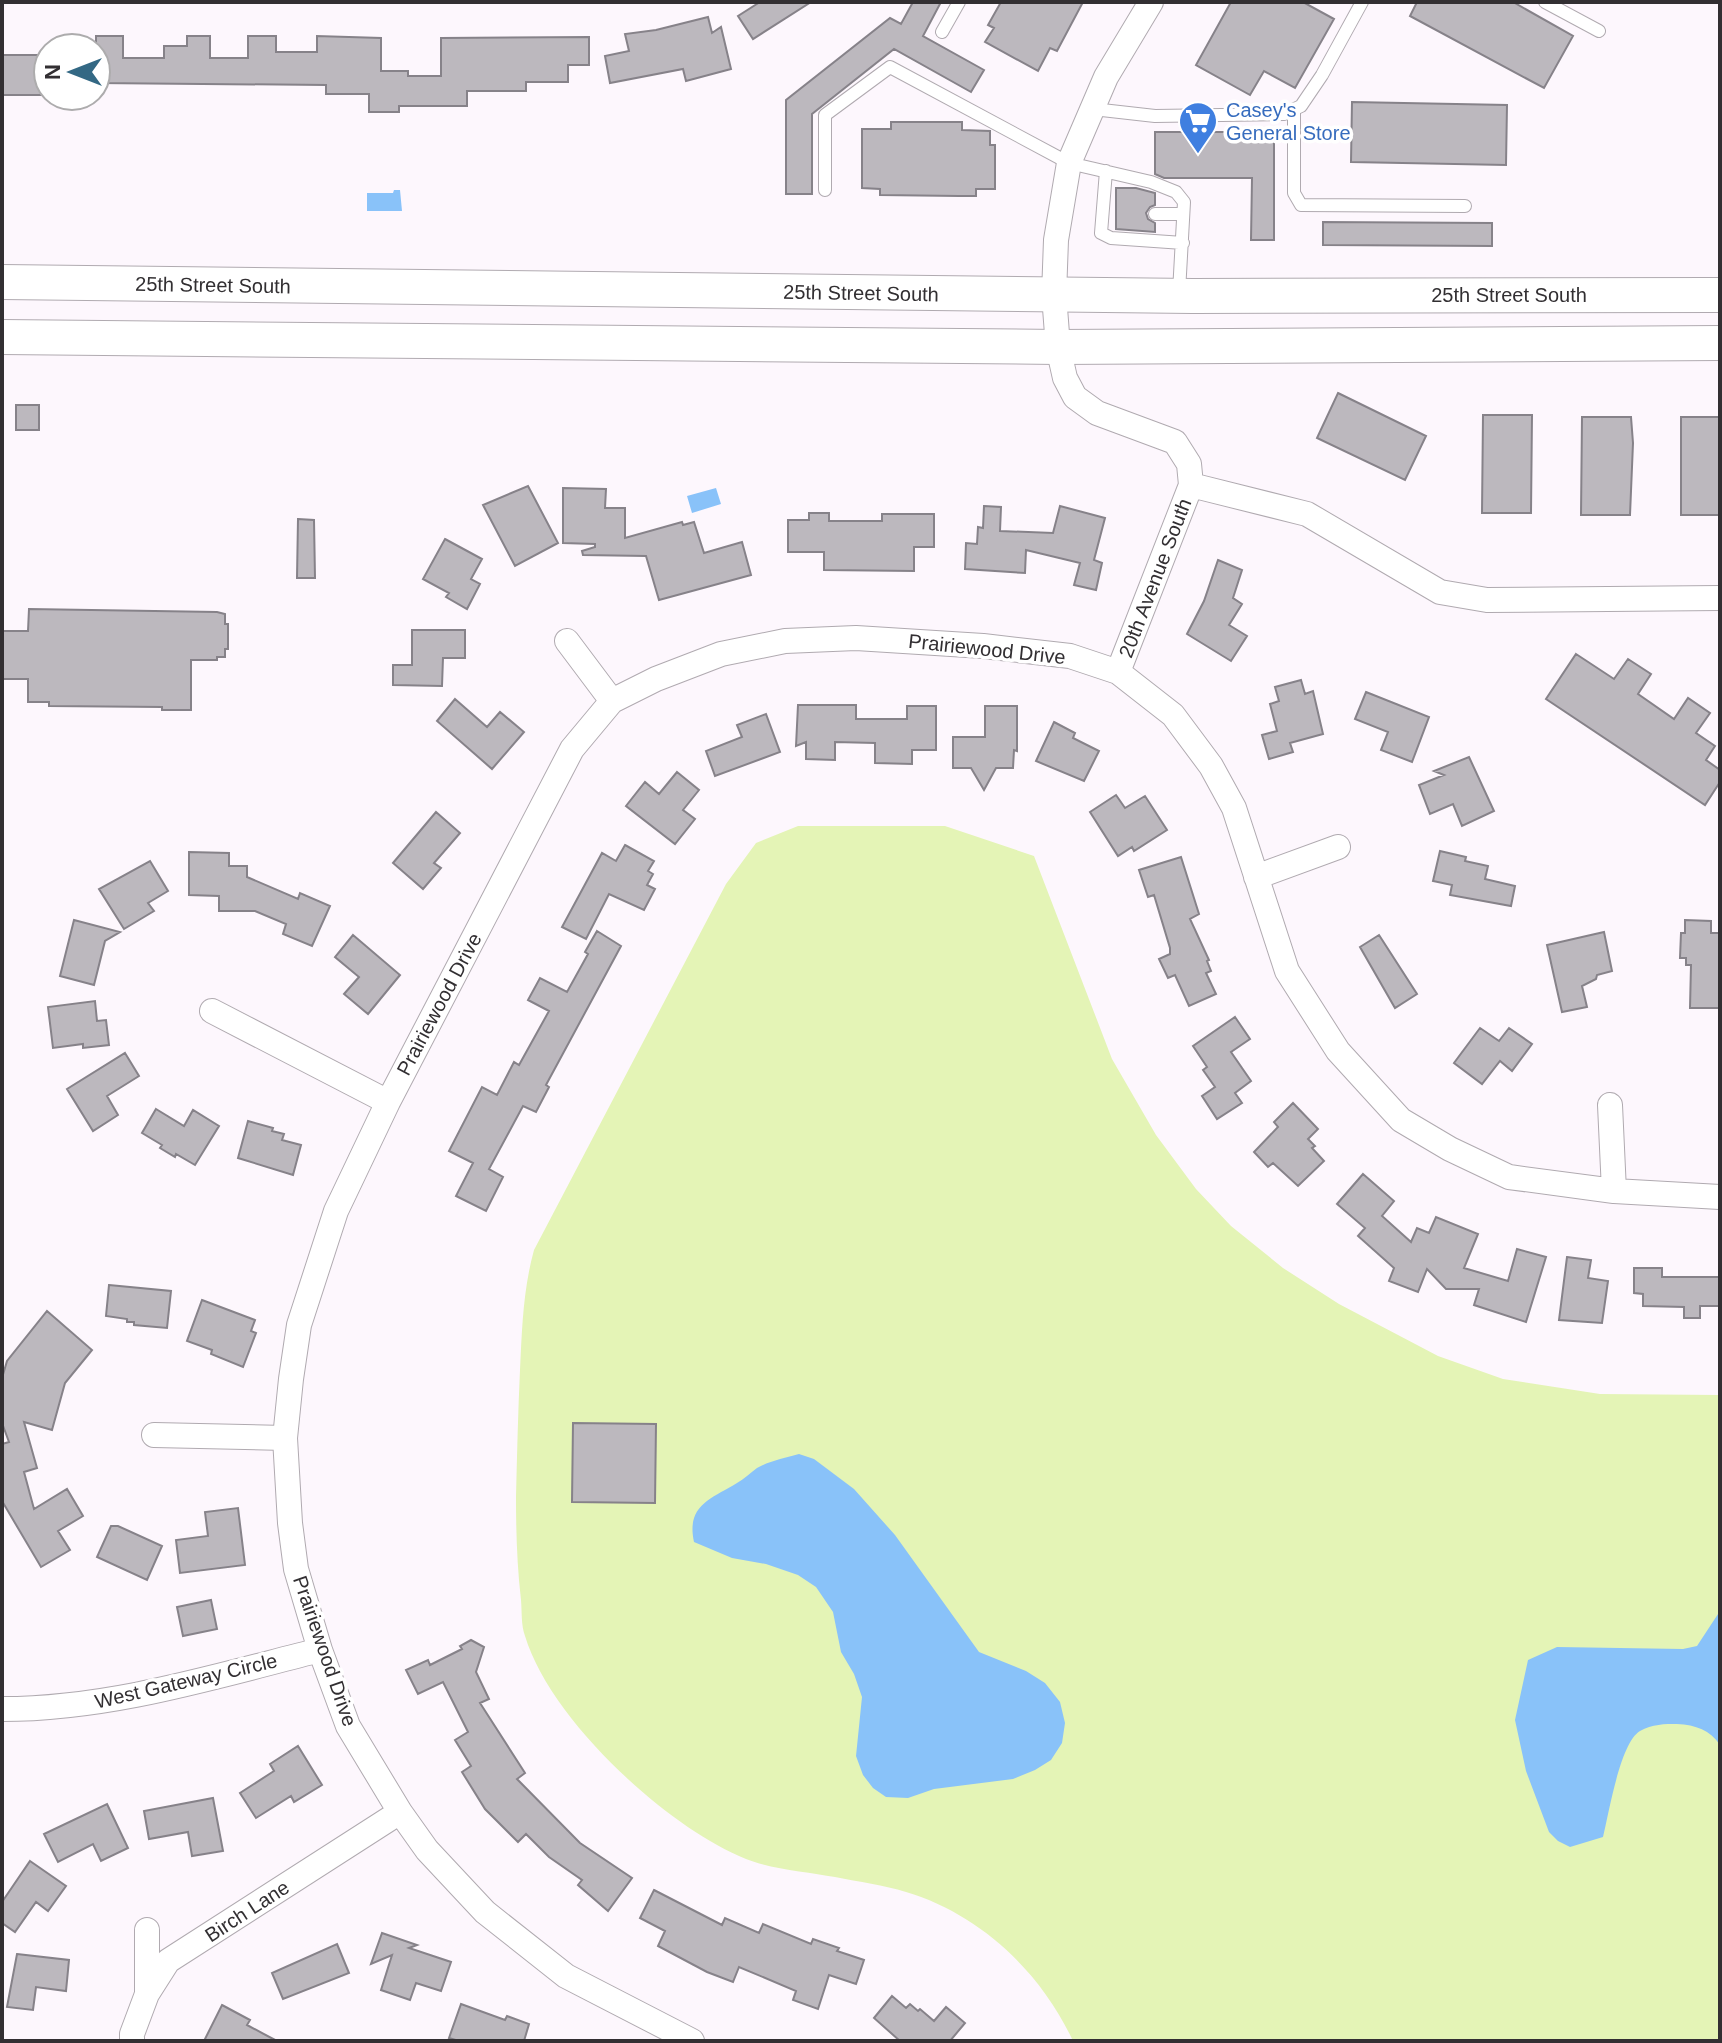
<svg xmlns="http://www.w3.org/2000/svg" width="1722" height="2043" viewBox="0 0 1722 2043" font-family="Helvetica,sans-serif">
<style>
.green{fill:#e4f4b6}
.water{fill:#89c2f9}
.building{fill:#bcb8be;stroke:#868289;stroke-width:2}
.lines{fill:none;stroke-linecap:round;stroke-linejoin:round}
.service-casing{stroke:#b0aab0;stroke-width:14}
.minor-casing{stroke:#b0aab0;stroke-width:26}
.secondary-casing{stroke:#b0aab0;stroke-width:36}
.service{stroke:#fff;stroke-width:12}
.minor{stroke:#fff;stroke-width:24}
.secondary{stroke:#fff;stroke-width:34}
.labels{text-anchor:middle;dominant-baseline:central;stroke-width:7;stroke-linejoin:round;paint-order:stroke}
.shop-label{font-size:20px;fill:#366cbe;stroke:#fff;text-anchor:start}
.street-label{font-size:20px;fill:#322f32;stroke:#fff}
</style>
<rect width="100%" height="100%" fill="#fdf7fd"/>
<path class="green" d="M798 826H945L1034 856 1112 1059 1156 1135 1196 1189 1231 1226 1283 1268 1339 1304 1438 1356 1503 1379 1600 1394 1720 1395V2041H1073C1041 1972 980 1914 906 1892 884 1885 859 1882 835 1877 808 1872 771 1869 746 1859 666 1827 550 1719 525 1636 521 1625 522 1612 521 1600 517 1565 516 1532 516 1497 517 1455 518 1413 520 1370 522 1329 523 1290 534 1250L726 884 756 843Z"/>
<path class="water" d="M394 190H400L402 211H367V193H393Z
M716 488 721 504 692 513 687 496Z
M799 1454 814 1459 854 1489 895 1535 979 1652 1026 1671 1045 1683 1060 1702 1065 1723 1062 1743 1051 1760 1035 1770 1013 1779 934 1789 908 1798 886 1797 873 1788 863 1775 856 1756 862 1697 854 1674 841 1652 833 1612 816 1587 798 1575 766 1564 732 1558 694 1542C686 1505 711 1499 737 1483 744 1479 750 1473 757 1468 769 1461 785 1458 799 1454Z
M1720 1611V1745C1710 1730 1696 1725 1677 1724 1665 1724 1652 1724 1640 1731 1620 1743 1609 1813 1603 1837L1570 1847 1558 1841 1549 1832 1526 1771 1515 1720 1528 1660 1557 1647 1683 1649 1697 1646Z"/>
<path class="building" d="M760 2H811L753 39 738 16Z
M913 2H941L923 36 984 70 971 92 894 49 812 114V194H786V100L890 18 901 24Z
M1001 2H1083L1057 51 1050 48 1038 71 985 42 994 28 988 25Z
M1231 2H1303L1334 19 1295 88 1264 71 1250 95 1196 65Z
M1417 2H1513L1573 36 1544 88 1410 16Z
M708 17 712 33 721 27 731 69 686 81 683 69 610 83 605 56 629 51 625 34 656 30Z
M96 36H123V58H164V46H187V36H210V58H248V36H276V52H317V36L381 38V71H408V76H441V38L589 37V65H568V82H526V91H467V106H399V112H369V94H326V85L96 83Z
M2 55H48V95H2Z
M1352 102 1507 105 1506 165 1351 162Z
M891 122H962V130L990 131V145H995V189H976V196H959L880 195V189L862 188V129H891Z
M1155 132H1242L1241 137H1274V240H1251L1252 178H1164L1155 174Z
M1116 188H1136L1155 193V205L1150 207 1146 213 1148 219 1155 223V232L1116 229Z
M1323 222 1492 223V246L1323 245Z
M1338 393 1426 436 1405 480 1317 438Z
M16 405H39V430H16Z
M1483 415H1532L1531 513H1482Z
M1582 417H1631L1633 443 1630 515H1581Z
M1681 417H1720V515H1681Z
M528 486 558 543 515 566 483 505Z
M563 488 606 489 605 508H625V538L682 522 683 525 694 522 704 553 742 542 751 575 659 600 646 556 583 555 582 551 595 547V544L563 543Z
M984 506 1001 507 1000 531 1053 533 1060 506 1105 518 1094 560 1102 563 1096 590 1074 585 1080 563 1026 550 1025 573 965 569 966 543 977 544 978 527 983 528Z
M809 513H829V521H882V514H934V547H914V571L824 570V552H788V520H809Z
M298 519 314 520 315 578H297Z
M445 539 482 559 471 579 480 584 467 609 446 597 449 593 423 579Z
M1218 560 1242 570 1233 598 1242 604 1229 625 1247 636 1231 661 1187 634 1204 601Z
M29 609 217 612 225 614V624H228V649H225V657H217V660H191V710H162V707L49 706V702H28V679H3V631H28Z
M412 630H465V658H443L442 686 393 685V665H412Z
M1576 654 1614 679 1628 659 1651 674 1638 694 1674 719 1688 698 1710 713 1696 733 1715 746 1706 760 1720 770V782L1705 805 1546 699Z
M1301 680 1305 694 1313 691 1323 734 1290 743 1293 752 1269 759 1262 735 1277 731 1270 704 1279 701 1275 687Z
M1366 692 1429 717 1412 762 1381 750 1388 732 1355 719Z
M455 699 487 727 500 712 524 732 492 769 437 721Z
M798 705H856V719H907V706H936V750H912V764L875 763V743L835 742V760L806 759V742L796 746Z
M985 706H1017V751L1014 750 1013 768H996L984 790 971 768H953V737H985Z
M766 714 780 752 715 776 706 751 742 737 737 725Z
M1054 722 1075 733 1073 738 1099 751 1084 781 1036 761Z
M1469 757 1494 811 1462 826 1453 804 1430 814 1419 785 1444 775 1434 771Z
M677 772 699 790 683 810 695 819 675 844 626 806 645 782 659 794Z
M1116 795 1125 808 1145 796 1167 830 1134 851 1132 847 1118 856 1090 812Z
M436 812 460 833 434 863 441 868 423 889 393 863Z
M625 845 654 861 648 871 653 874 647 885 655 889 644 910 609 894 586 939 562 927 602 853 616 861Z
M1440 851 1466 857 1465 861 1488 866 1485 879 1515 886 1511 906 1450 895 1452 885 1433 881Z
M189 852 229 853V866H247V877L298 899 300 893 330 906 312 946 283 934 286 924 255 911H219V896L189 895Z
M1181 857 1199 914 1190 919 1209 960 1207 961 1211 971 1206 973 1216 994 1189 1006 1175 975 1168 978 1159 959 1170 954V948L1154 895 1148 897 1139 870Z
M150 861 168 891 148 903 154 911 124 929 99 889Z
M74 920 120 932 105 941 94 985 60 976Z
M1685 920 1711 921V933H1720V1008H1690L1691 965H1686V958H1680L1681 933H1685Z
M597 931 621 946 546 1085 549 1087 536 1112 523 1106 489 1169 503 1177 486 1211 456 1196 473 1163 449 1151 482 1087 497 1095 514 1062 519 1065 549 1011 528 1000 540 978 567 992 588 954 585 952Z
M1604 932 1612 971 1597 975 1596 979 1582 986 1587 1007 1562 1012 1547 945Z
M353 935 400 975 368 1014 344 994 359 977 335 957Z
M1379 935 1417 994 1395 1008 1360 947Z
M95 1001 97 1021 106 1020 109 1045 83 1048V1044L53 1048 48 1007Z
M1235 1017 1250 1039 1231 1052 1251 1081 1235 1093 1242 1103 1217 1119 1202 1096 1215 1087 1203 1070 1207 1067 1193 1046Z
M1480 1028 1499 1041 1509 1028 1532 1044 1512 1071 1500 1061 1482 1084 1454 1063Z
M125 1053 139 1076 107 1096 118 1115 93 1131 67 1089Z
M1293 1103 1318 1129 1308 1139 1315 1146 1312 1148 1324 1161 1298 1186 1273 1163 1268 1167 1254 1152 1278 1127 1274 1122Z
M156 1109 184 1126 193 1110 219 1126 195 1165 176 1154 175 1157 160 1148 162 1145 142 1133Z
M248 1121 273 1128 272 1131 284 1134 282 1140 301 1145 293 1175 238 1158Z
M1363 1174 1394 1201 1382 1216 1411 1242 1417 1228 1429 1233 1436 1217 1478 1234 1464 1268 1508 1281 1517 1249 1546 1257 1526 1322 1474 1305 1479 1289H1446L1427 1269 1418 1292 1389 1281 1394 1268 1358 1236 1365 1228 1337 1204Z
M1567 1257 1591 1260 1588 1278 1608 1281 1602 1323 1559 1320Z
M1634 1268H1662V1277H1720V1306H1700V1318H1684V1307L1643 1306V1294L1634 1293Z
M109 1285 171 1291 167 1328 134 1325V1322H127V1319L106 1316Z
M202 1300 255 1320 251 1331 256 1333 243 1367 211 1354 212 1350 187 1341Z
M47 1311 92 1350 65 1383 52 1430 24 1422 37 1468 24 1472 34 1509 67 1489 83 1516 58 1531 70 1550 41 1567 2 1501V1444L9 1442 2 1423V1378L7 1361Z
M573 1423 656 1424 655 1503 572 1502Z
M238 1508 245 1565 180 1573 176 1540 208 1536 205 1512Z
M111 1526H118L162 1546 147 1580 97 1557Z
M211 1600 217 1629 183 1636 177 1607Z
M471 1640 484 1647 476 1672 489 1699 480 1703 525 1773 517 1779 580 1843 632 1878 608 1911 578 1885 582 1880 549 1857 526 1834 518 1842 485 1809 462 1772 471 1766 455 1740 468 1732 443 1682 418 1694 406 1670 428 1660 430 1665 462 1649 460 1646Z
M298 1746 322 1785 294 1802 291 1796 256 1818 240 1793 274 1771 270 1764Z
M213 1798 223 1851 192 1856 188 1832 149 1839 144 1811Z
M107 1804 128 1848 101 1861 93 1844 58 1862 44 1834Z
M30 1861 66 1886 48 1911 36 1902 15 1932 2 1923V1902Z
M654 1890 722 1925 725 1918 759 1933 763 1924 811 1944 813 1939 839 1948 837 1951 864 1960 856 1984 829 1975 818 2009 793 2000 796 1991 739 1967 733 1982 707 1972 658 1946 665 1931 640 1918Z
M382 1933 417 1945 409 1948 451 1962 441 1991 416 1983 410 2000 381 1990 392 1955 371 1964Z
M337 1944 349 1973 283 1999 272 1973Z
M17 1954 69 1960 66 1991 36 1987 33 2010 7 2007Z
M892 1996 906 2008 910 2004 918 2011 920 2009 934 2021 946 2007 965 2023 950 2041H900L874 2018Z
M461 2004 505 2020 507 2016 529 2024 524 2041H459L449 2038Z
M222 2005 250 2020 247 2025 277 2041H204Z"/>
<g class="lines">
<g class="service-casing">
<path id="service" d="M1545 2 1599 31
M942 32 959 2
M1093 109 1155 116 1284 114 1301 106 1322 75 1362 2
M1294 110V193L1301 205 1465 206
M1106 171 1101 233 1111 238 1183 243
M825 190V115L890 67 1069 163 1151 182 1176 192 1184 202 1179 292
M1155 214H1183"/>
</g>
<g class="minor-casing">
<path id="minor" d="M1191 485 1307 514 1440 592 1487 600 1720 598
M567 641 612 701
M1118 672 1191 485 1189 464 1175 442 1097 413 1075 397 1065 378 1058 347 1054 295 1056 240 1069 163 1106 77 1151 2
M1256 877 1338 847
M212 1011 388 1102
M1610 1105 1614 1191
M154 1435 285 1438
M2 1709C111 1709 216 1676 320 1650
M147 1930V1994
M132 2041V2034L147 1994 168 1961 400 1812
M692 2041 566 1976 485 1912 427 1850 400 1812 348 1726 320 1650 296 1569 290 1523 285 1438 291 1379 299 1325 336 1211 388 1102 572 749 612 701 656 679 721 654 785 641 856 638 983 646 1070 656 1118 672 1173 715 1211 766 1234 808 1287 971 1338 1051 1401 1120 1450 1149 1509 1177 1614 1191 1720 1197"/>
</g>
<g class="secondary-casing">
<path id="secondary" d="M2 282 1193 296 1720 295
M2 337 1058 347 1720 343"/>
</g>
<use href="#service" class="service"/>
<use href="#minor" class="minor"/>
<use href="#secondary" class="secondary"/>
</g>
<defs>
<g id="supermarket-pin" transform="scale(2)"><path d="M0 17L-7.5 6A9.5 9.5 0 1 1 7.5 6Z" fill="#3f7fe0" stroke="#fff"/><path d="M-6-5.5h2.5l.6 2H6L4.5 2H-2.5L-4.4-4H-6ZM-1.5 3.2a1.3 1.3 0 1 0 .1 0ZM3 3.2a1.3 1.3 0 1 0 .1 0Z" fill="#fff"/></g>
</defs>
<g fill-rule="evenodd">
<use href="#supermarket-pin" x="1198" y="121"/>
</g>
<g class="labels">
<g class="shop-label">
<text x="1226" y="110">Casey's<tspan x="1226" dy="23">General Store</tspan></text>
</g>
<g class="street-label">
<text transform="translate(213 285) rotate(1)">25th Street South</text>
<text transform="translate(861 293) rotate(1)">25th Street South</text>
<text x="1509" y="295">25th Street South</text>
<text transform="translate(1155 578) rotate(-69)">20th Avenue South</text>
<text transform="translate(987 649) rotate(6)">Prairiewood Drive</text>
<text transform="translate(439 1004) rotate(-62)">Prairiewood Drive</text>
<text transform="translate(325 1651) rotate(71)">Prairiewood Drive</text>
<text transform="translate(186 1681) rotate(-13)">West Gateway Circle</text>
<text transform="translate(247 1911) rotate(-33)">Birch Lane</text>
</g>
</g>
<rect width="1722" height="2043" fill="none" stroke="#322f32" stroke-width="8"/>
<g transform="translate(72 72) rotate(270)"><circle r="38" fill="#ffffff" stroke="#adacad" stroke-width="2"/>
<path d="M0-6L14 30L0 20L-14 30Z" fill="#336884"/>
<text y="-12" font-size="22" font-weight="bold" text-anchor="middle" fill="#322f32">N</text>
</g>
</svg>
